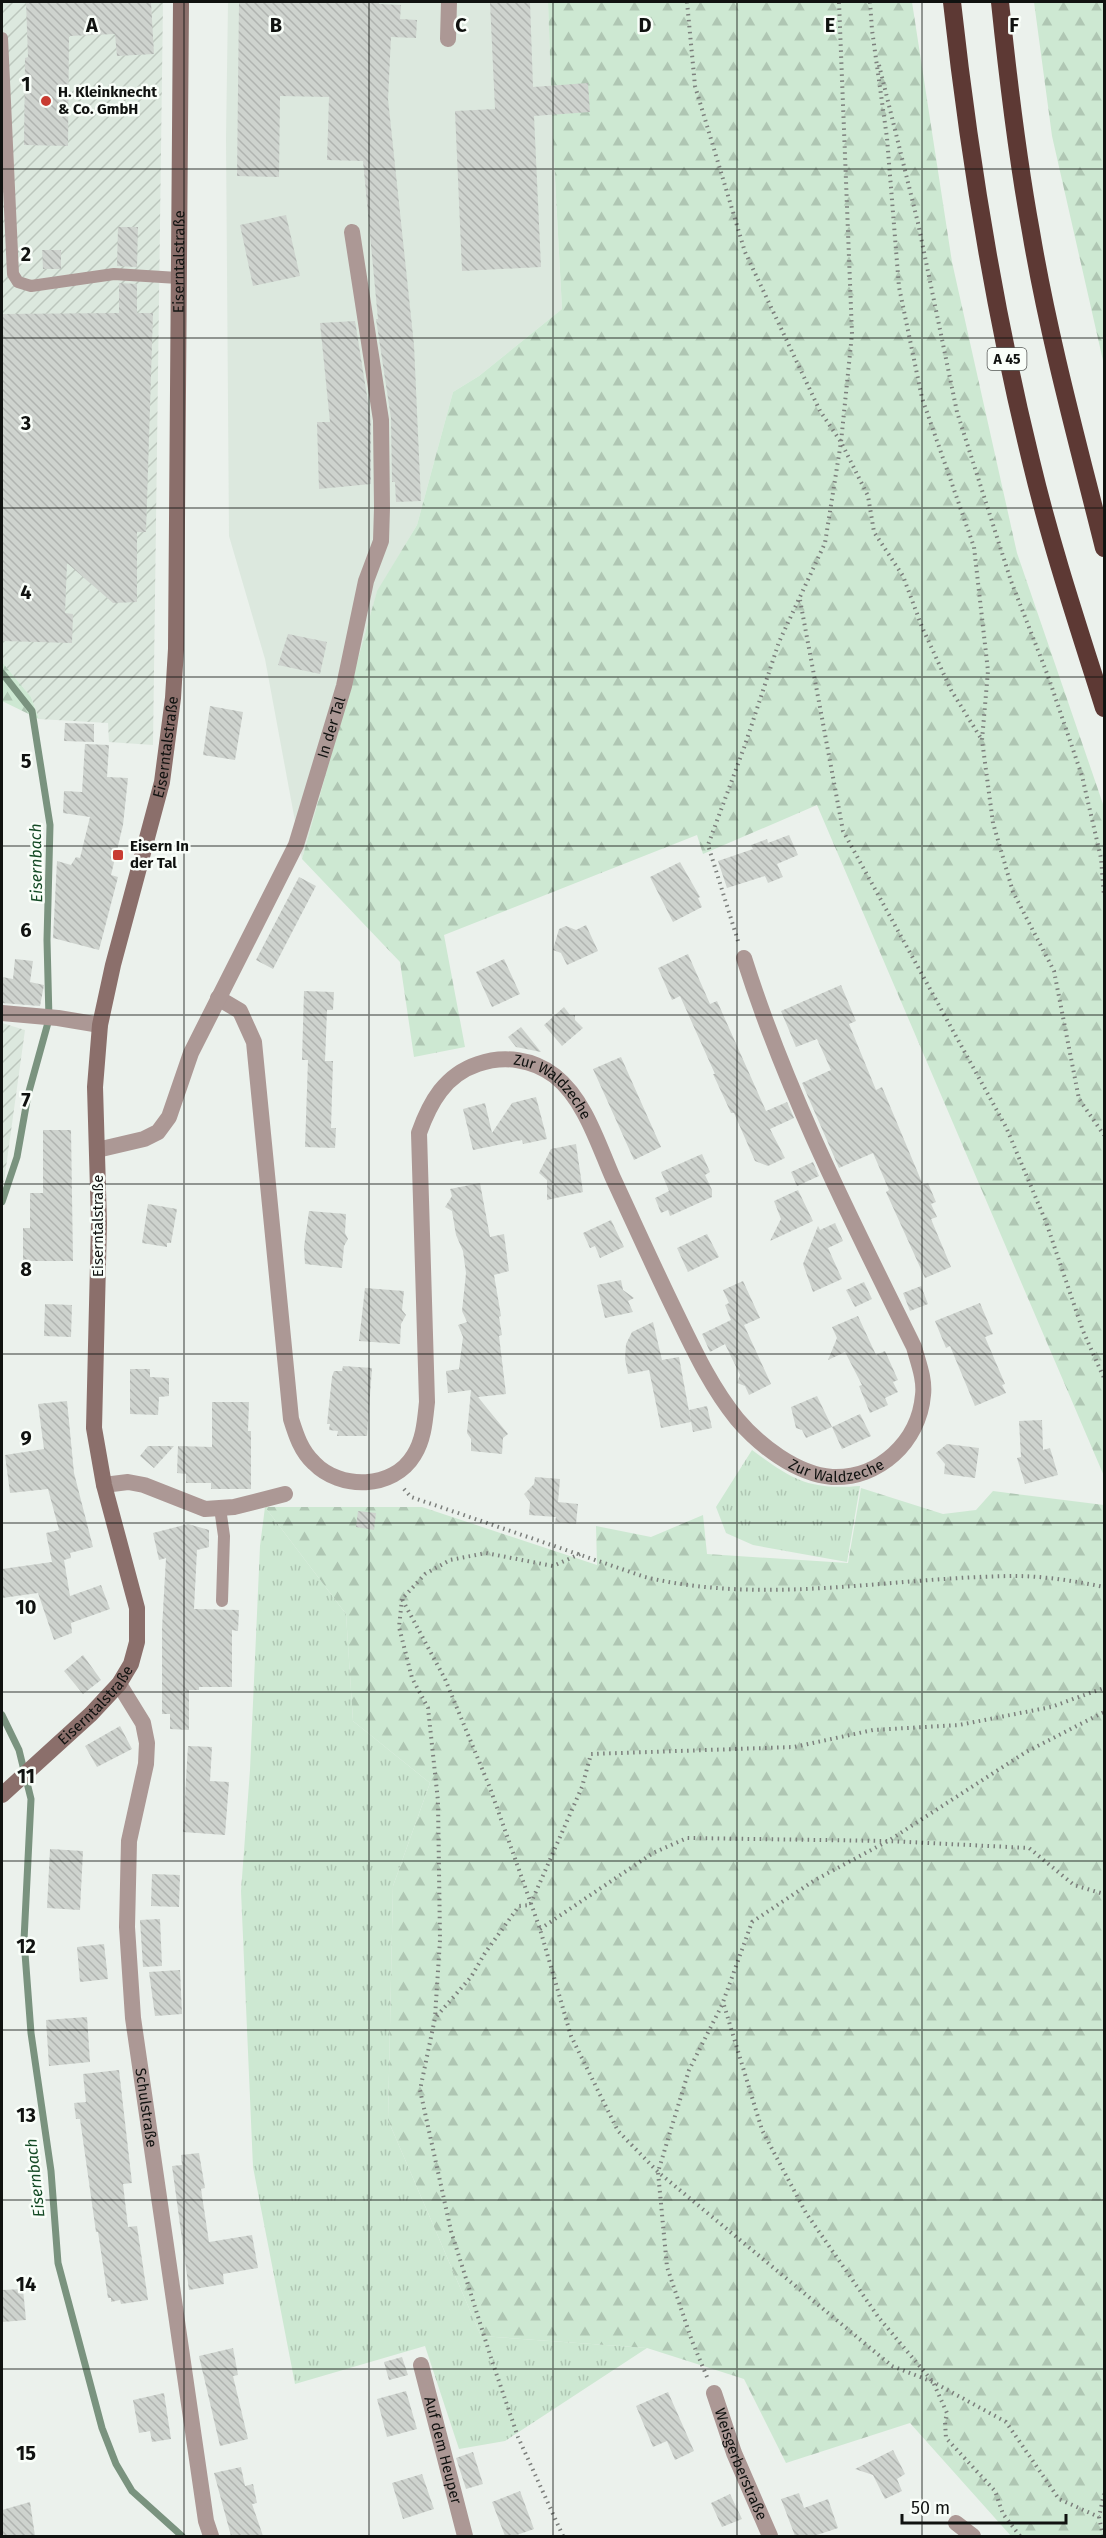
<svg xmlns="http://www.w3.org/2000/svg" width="1106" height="2538" viewBox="0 0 1106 2538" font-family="'Fira Sans',sans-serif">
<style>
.built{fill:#dce8de}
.industrial{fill:url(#industrial-furrows)}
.grass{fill:url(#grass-tufts)}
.forest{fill:url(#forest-firs)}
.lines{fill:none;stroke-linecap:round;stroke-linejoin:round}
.stream{stroke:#7a937f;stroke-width:7}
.building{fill:url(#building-back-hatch)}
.path{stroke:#7c7f7c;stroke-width:4;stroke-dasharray:1.5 4.5;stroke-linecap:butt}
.service{stroke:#ac9895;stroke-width:12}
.minor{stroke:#ac9895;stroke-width:16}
.secondary{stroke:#8b6f6b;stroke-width:16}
.motorway{stroke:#5d3934;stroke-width:18}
.grid{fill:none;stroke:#101210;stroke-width:1.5;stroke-opacity:0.55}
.poi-dot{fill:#c83b31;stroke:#f9fef9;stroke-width:2}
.labels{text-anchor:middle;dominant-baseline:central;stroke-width:5;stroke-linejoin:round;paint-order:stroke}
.shield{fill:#f9fef9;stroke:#565956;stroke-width:1.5}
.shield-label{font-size:14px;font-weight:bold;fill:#101210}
.poi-label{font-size:15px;font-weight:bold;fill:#101210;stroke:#f9fef9;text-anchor:start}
.street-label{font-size:15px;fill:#101210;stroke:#f9fef9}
.water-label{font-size:16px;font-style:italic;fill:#144a25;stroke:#f9fef9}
.grid-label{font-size:20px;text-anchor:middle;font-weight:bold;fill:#101210;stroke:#f9fef9;stroke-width:5;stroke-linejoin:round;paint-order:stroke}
</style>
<defs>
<pattern id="industrial-furrows" width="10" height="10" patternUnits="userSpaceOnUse" patternTransform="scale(1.5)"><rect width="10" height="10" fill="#dce8de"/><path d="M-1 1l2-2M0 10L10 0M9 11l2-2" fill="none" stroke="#bcc6bd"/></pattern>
<pattern id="grass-tufts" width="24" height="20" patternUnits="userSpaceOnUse" patternTransform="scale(1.5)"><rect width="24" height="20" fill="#cde8d2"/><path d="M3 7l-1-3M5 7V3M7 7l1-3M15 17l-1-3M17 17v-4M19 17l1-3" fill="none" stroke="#afc6b3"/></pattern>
<pattern id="forest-firs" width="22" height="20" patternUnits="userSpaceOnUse" patternTransform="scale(1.5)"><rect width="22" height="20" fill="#cde8d2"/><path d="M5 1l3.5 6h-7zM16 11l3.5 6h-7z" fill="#afc6b3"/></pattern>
<pattern id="building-back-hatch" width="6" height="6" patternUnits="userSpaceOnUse" patternTransform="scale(1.5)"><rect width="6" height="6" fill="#ced3ce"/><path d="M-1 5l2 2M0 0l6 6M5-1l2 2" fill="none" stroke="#b0b4b0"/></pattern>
</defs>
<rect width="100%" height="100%" fill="#ebf1ec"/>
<path class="built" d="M228 2H548L553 141 562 309 479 376 453 392 417 525 377 592 302 859 265 659 229 536 226 139Z"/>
<path class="industrial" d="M2 2H163L153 745 109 742 108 723 39 719 31 697 2 662Z
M2 1023 25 1030 2 1196Z"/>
<path class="grass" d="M752 1450C793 1480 808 1490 860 1486L847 1562 753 1545 726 1533 716 1507Z
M265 1507 346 1614 353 1721 430 1783 393 1886 388 2120 481 2336 647 2348 505 2441 459 2449 425 2346 295 2384 253 2167 241 1891 250 1770 260 1546Z"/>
<path class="forest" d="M548 2H912L952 262 1017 553 1104 807V1476L817 805 703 854 697 835 444 935 465 1047 414 1057 400 962 302 859 377 591 417 525 453 392 479 376 562 309 553 141Z
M1034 2H1104V365L1052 136Z
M2 662 31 697 39 719 2 701Z
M861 1488 943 1514 976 1510 993 1491 1104 1505V2536H1011L910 2423 786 2463 744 2379 647 2348 481 2336 388 2120 393 1886 430 1783 353 1721 346 1614 265 1507H422L597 1565 596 1526 651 1537 703 1515 707 1554 848 1563Z"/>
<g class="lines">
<path class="stream" d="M2 673 32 711 50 825 47 940 49 1019 28 1095 17 1157 2 1202
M2 1715 19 1750 31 1799 24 1940 31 2033 51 2171 58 2263 102 2428 116 2464 132 2491 182 2536"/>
</g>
<path class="building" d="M26 2H151L154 54 117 56 115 34 69 36 68 146 24 145 25 58 28 57Z
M239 2H379V4L401 5 400 19 417 20 416 38 391 37 388 99 414 345 421 501 396 502 395 482H392L391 418 376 319H378L363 161 327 160 329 97 280 96 279 177 237 176Z
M490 2H530L533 87 588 83 590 112 534 116 541 267 462 271 455 111 495 109Z
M286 215 300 276 253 286 240 225Z
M118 227H138L137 267 117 266Z
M42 250H61V269H43Z
M119 283 137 284V313H153L146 532H137V602L113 603 67 563 65 613 73 614 72 643 3 641 2 314 119 313Z
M355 321 371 421V484L319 489 317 422H330L320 323Z
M288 634 327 642 320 674 278 665Z
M210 706 243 712 235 760 203 755Z
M65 723 94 724V742L64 741Z
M85 744 109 745 107 777 128 778 123 825 111 875 118 877 99 950 53 938 57 861 71 865 76 857 80 858 90 817 63 813 64 791 82 792Z
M789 835 798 855 777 864 783 877 768 883 765 876 727 888 718 861 753 849 751 845 767 839 768 843Z
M680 862 700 897 698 898 702 907 673 922 650 877Z
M299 877 316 886 273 969 256 960Z
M586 925 598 951 567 965 561 953 553 950 559 929 566 926 576 930Z
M688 954 710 1004 717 1001 766 1111 787 1102 794 1118 770 1129 785 1158 768 1166 755 1161 734 1113H731L713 1074H715L680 996 672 1000 658 968Z
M15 959 33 961 30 982 44 985 40 1006 2 1003V977L13 979Z
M504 959 520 994 492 1007 476 972Z
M841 985 856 1021 849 1024 876 1090 882 1087 923 1185 928 1183 936 1202 931 1204 937 1217 931 1219 951 1267 925 1278 886 1192 889 1190 873 1153 839 1168 802 1083 831 1070 817 1039 796 1047 781 1011Z
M304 991 334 992 333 1010H327L325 1061H333L331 1128H336L335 1148 305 1147 308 1060H302Z
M564 1007 570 1015H575V1020L583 1028 562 1046 544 1025Z
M521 1027 541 1052 516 1047 508 1037Z
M621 1057 661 1147 634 1160 593 1069Z
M536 1097 547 1139 523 1144 522 1140 473 1150 463 1109 485 1103 492 1133 512 1103Z
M43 1130H71L73 1261H23V1228H30V1193H43Z
M576 1144 583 1192 547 1200V1180L539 1173 551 1149Z
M702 1154 710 1172 705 1175 712 1190V1197L670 1216 668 1210 661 1213 655 1198 669 1191 661 1172Z
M813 1162 819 1176 797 1186 791 1172Z
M480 1183 490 1237 504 1234 509 1271 494 1275 501 1316 499 1317 502 1335 499 1336 506 1394 478 1397 508 1434 503 1438 502 1454 471 1451V1439L467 1433 471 1390 448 1393 446 1371 459 1369 463 1337 458 1325 467 1322 462 1311 466 1273 463 1251 456 1235 452 1211 445 1207 452 1196 450 1189Z
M798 1190 813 1221 770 1241 781 1219 774 1201Z
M148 1204 177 1209 171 1243H167V1247L142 1243Z
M309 1211 346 1214 345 1233 348 1239 344 1246 342 1268 305 1264 304 1247Z
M611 1220 624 1247 600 1258 595 1246 590 1248 583 1233Z
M835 1223 843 1241 828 1248 842 1279 813 1292 803 1264 818 1226 820 1230Z
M707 1234 719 1257 688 1272 677 1248Z
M621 1280 623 1290 634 1298 628 1301 633 1312 605 1318 597 1285Z
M743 1281 760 1318 744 1325 771 1384 749 1395 745 1386 737 1383 740 1375 725 1344 710 1352 702 1334 731 1320 725 1305 729 1303 723 1290Z
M864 1282 872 1299 855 1307 846 1290Z
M921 1286 928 1304 910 1311 903 1293Z
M365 1288 404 1291 402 1310 406 1315 401 1324 400 1344 359 1341Z
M980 1303 993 1334 985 1337 1005 1384 1002 1385 1006 1393 975 1406 950 1346 946 1348 935 1321Z
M45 1304 72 1305 71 1337 44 1336Z
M858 1316 876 1355 885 1351 898 1380 893 1382 898 1392 885 1398 888 1405 870 1413 859 1386 862 1385 845 1352 828 1360 837 1338 832 1327Z
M653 1322 662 1360 679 1357 691 1422 661 1428 649 1370 628 1374 625 1359 626 1344 632 1332Z
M343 1366 372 1368 367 1436H337L338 1431 329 1430 330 1424H327L332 1377 334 1371H342Z
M130 1369H150V1377L169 1378V1396L159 1397 158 1415 130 1414Z
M817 1396 832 1427 806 1438 802 1430 796 1428 791 1407Z
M67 1401 74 1473 93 1547 70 1553 71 1558 60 1561 64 1560 70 1596 101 1585 110 1609 71 1623 72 1633 54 1640 38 1593 2 1598V1569L52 1562 46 1533 59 1530 48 1489 10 1493 5 1455 44 1449 38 1404Z
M212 1402H249L248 1431H251V1489H211V1483H186V1474L177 1473 178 1446 212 1447Z
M707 1406 712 1428 693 1432 689 1410Z
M860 1414 871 1436 842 1449 832 1427Z
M1042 1420 1043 1450 1050 1448 1058 1475 1025 1484 1017 1458 1021 1457 1019 1421Z
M947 1444 979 1448 975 1478 944 1474 945 1464 936 1453Z
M148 1446H174L154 1468 140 1456Z
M535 1477 560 1479 558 1502 578 1504 576 1524 555 1522 556 1517 529 1515 530 1502 524 1494 534 1484Z
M358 1511 376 1513 374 1530 356 1527Z
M188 1524 209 1530V1547L197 1550 194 1609 239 1610 238 1631 232 1630V1687H199V1690H189V1730L170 1729V1714H162V1628L166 1558 159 1560 153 1533Z
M83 1655 101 1680 83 1694 64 1671Z
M120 1726 132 1749 97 1767 85 1746Z
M188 1746 212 1747 210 1781 229 1782 225 1835 183 1832Z
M50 1849 83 1851 80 1910 47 1908Z
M152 1874 180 1875 179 1907 151 1906Z
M160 1919 162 1966 143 1967 140 1920Z
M104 1944 108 1979 80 1982 77 1947Z
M180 1970 182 2014 155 2016 149 1972Z
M87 2017 90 2062 49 2066 46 2020Z
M119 2070 132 2183 123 2184 128 2227 137 2226 148 2300 121 2304 120 2300 111 2302V2298H108L98 2232H96L80 2119H76L74 2103 86 2102 83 2074Z
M199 2153 205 2188 201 2189 209 2242 252 2235 258 2268 223 2274 224 2284 189 2290 172 2166 182 2165 181 2155Z
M23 2289 26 2320 2 2322V2290Z
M233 2348 238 2375 233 2376 248 2439 220 2446 199 2356Z
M402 2357 408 2375 389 2380 384 2362Z
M406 2391 417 2429 387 2437 377 2399Z
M668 2392 694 2451 675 2460 667 2441 653 2447 636 2406Z
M164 2393 171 2439 152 2442 150 2431 139 2433 133 2400Z
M893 2450 905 2474 897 2479 902 2491 885 2499 873 2475 855 2469Z
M473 2452 483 2484 466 2489 456 2458Z
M241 2467 245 2486 253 2484 257 2503 252 2504 263 2536H231L214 2473Z
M422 2474 434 2509 403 2519 392 2483Z
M520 2491 534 2529 514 2536H505L492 2502Z
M799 2493 804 2508 828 2499 838 2528 814 2536H795L781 2499Z
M730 2494 742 2519 722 2527 711 2503Z
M30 2502 35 2536H3L2 2510Z"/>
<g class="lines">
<path class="path" d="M687 2 695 86 745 252 820 411 841 442 868 496 874 532 903 576 922 627 951 690 982 740
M870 2 872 30 887 138 899 287 922 398 974 547 988 671 982 740 993 823 1013 892 1054 971 1079 1099 1104 1135
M879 65 918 223 957 412 1011 581 1048 676 1082 776 1101 858 1104 896
M800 600 843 831 1006 1127 1046 1222 1083 1331 1104 1378
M738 941 708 845 745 745 779 642 825 543 841 442 852 334 839 2
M404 1489 411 1497 645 1577C766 1606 891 1577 1014 1576 1044 1576 1075 1581 1104 1587
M580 1554 553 1566 486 1553 450 1560 425 1574 402 1599 445 1679 490 1788 540 1929 571 2036 618 2131 658 2172 892 2366 933 2382 1006 2422 1059 2499 1099 2517
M402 1599 399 1627 412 1678 428 1708 438 1801 440 1940 435 2017
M540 1929 653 1853 687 1838 888 1841 1029 1848 1074 1885 1104 1894
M707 2377 692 2341 667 2267 658 2172 689 2070 723 2003
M563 2536 518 2437 492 2361 451 2231 420 2090 435 2018 471 1977 485 1953 519 1906 530 1905 582 1787 591 1754 794 1747 873 1730 959 1725 1051 1707 1104 1688
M1020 2536 1003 2514 995 2491 946 2438 945 2422 947 2413 933 2382 879 2318 806 2213 762 2130 723 2002 752 1922 815 1880 888 1841 1026 1752 1104 1712
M1103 2536 1099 2517 1104 2494"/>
<path class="service" d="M2 38 13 274 18 282 31 286 114 274 178 278
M220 1508 224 1536 222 1601"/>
<g class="minor">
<path d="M448 39 449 2"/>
<path id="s1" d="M218 998 240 1011 254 1042 291 1419C296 1435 301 1451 314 1463 340 1490 393 1490 414 1455 424 1439 425 1420 427 1402L419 1133C430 1102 445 1075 478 1064 504 1055 533 1059 555 1076 585 1100 598 1144 613 1178 634 1223 654 1268 676 1313 694 1350 711 1387 737 1419 759 1445 796 1474 832 1477 879 1479 919 1442 923 1395 925 1379 918 1362 914 1347 851 1219 787 1094 744 958"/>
<path d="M2 1013 58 1018 100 1025"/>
<path id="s2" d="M97 1150 144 1139 158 1132 169 1117 191 1053 296 845 344 686 366 581 381 541 382 508 381 420 352 232"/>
<path d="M104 1485 128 1482 144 1485 205 1509 234 1507 285 1494"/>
<path id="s3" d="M119 1684 143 1723 147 1743 146 1764 129 1841 127 1927 133 2018 206 2521 211 2536"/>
<path id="s4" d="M421 2365 465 2536"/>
<path id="s5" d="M714 2393 734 2453 770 2536"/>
<path d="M956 2523 973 2536"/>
</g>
<path class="secondary" id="s6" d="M2 1795 91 1714 119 1684 131 1664 137 1642V1608L104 1485 94 1428 99 1223 95 1087 100 1025 113 965 162 782 173 698 176 649 181 2"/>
<path class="motorway" d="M952 2C969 156 994 310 1031 461 1051 545 1078 626 1104 708
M1000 2C1008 79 1017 156 1031 232 1049 339 1078 444 1104 548"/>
</g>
<path class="grid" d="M184 2V2536M369 2V2536M553 2V2536M737 2V2536M922 2V2536M2 169H1104M2 338H1104M2 508H1104M2 677H1104M2 846H1104M2 1015H1104M2 1184H1104M2 1354H1104M2 1523H1104M2 1692H1104M2 1861H1104M2 2030H1104M2 2200H1104M2 2369H1104"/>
<g class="poi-dot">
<circle cx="46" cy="101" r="6"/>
<rect x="112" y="849" width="12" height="12" rx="3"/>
</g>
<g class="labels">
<rect class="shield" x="987.5" y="348" width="39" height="22" rx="4.5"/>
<g class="shield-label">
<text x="1007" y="359">A 45</text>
</g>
<g class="poi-label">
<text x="58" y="92">H. Kleinknecht<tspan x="58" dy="17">&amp; Co. GmbH</tspan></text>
<text x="130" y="846">Eisern In<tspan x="130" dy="17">der Tal</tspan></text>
</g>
<g class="street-label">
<text stroke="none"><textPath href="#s6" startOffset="1602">Eiserntalstraße</textPath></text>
<text stroke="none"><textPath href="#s2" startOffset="506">In der Tal</textPath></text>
<text stroke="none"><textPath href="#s6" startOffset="1116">Eiserntalstraße</textPath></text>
<text stroke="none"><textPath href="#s1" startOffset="1107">Zur Waldzeche</textPath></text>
<text transform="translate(98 1226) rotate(-90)">Eiserntalstraße</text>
<text stroke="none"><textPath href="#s1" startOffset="1611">Zur Waldzeche</textPath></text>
<text stroke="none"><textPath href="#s6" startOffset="130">Eiserntalstraße</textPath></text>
<text stroke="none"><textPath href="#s3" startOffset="434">Schulstraße</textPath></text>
<text stroke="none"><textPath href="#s4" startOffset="88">Auf dem Heuper</textPath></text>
<text stroke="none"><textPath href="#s5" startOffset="76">Weisgerberstraße</textPath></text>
</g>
<g class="water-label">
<text transform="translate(36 863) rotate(-91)">Eisernbach</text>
<text transform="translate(35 2178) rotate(-96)">Eisernbach</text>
</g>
</g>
<g class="grid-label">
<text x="92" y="32">A</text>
<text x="276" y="32">B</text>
<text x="461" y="32">C</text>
<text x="645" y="32">D</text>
<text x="830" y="32">E</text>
<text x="1014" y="32">F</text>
<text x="26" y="91">1</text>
<text x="26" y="261">2</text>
<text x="26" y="430">3</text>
<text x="26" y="599">4</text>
<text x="26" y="768">5</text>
<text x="26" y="937">6</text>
<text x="26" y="1107">7</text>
<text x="26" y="1276">8</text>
<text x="26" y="1445">9</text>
<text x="26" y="1614">10</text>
<text x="26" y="1783">11</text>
<text x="26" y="1953">12</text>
<text x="26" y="2122">13</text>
<text x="26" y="2291">14</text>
<text x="26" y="2460">15</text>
</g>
<rect width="1106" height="2538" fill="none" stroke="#101210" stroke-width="6"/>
<path d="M902 2514v9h164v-9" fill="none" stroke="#101210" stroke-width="3"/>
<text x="911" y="2514" font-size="18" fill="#101210" stroke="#f9fef9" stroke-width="4.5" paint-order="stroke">50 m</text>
</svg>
